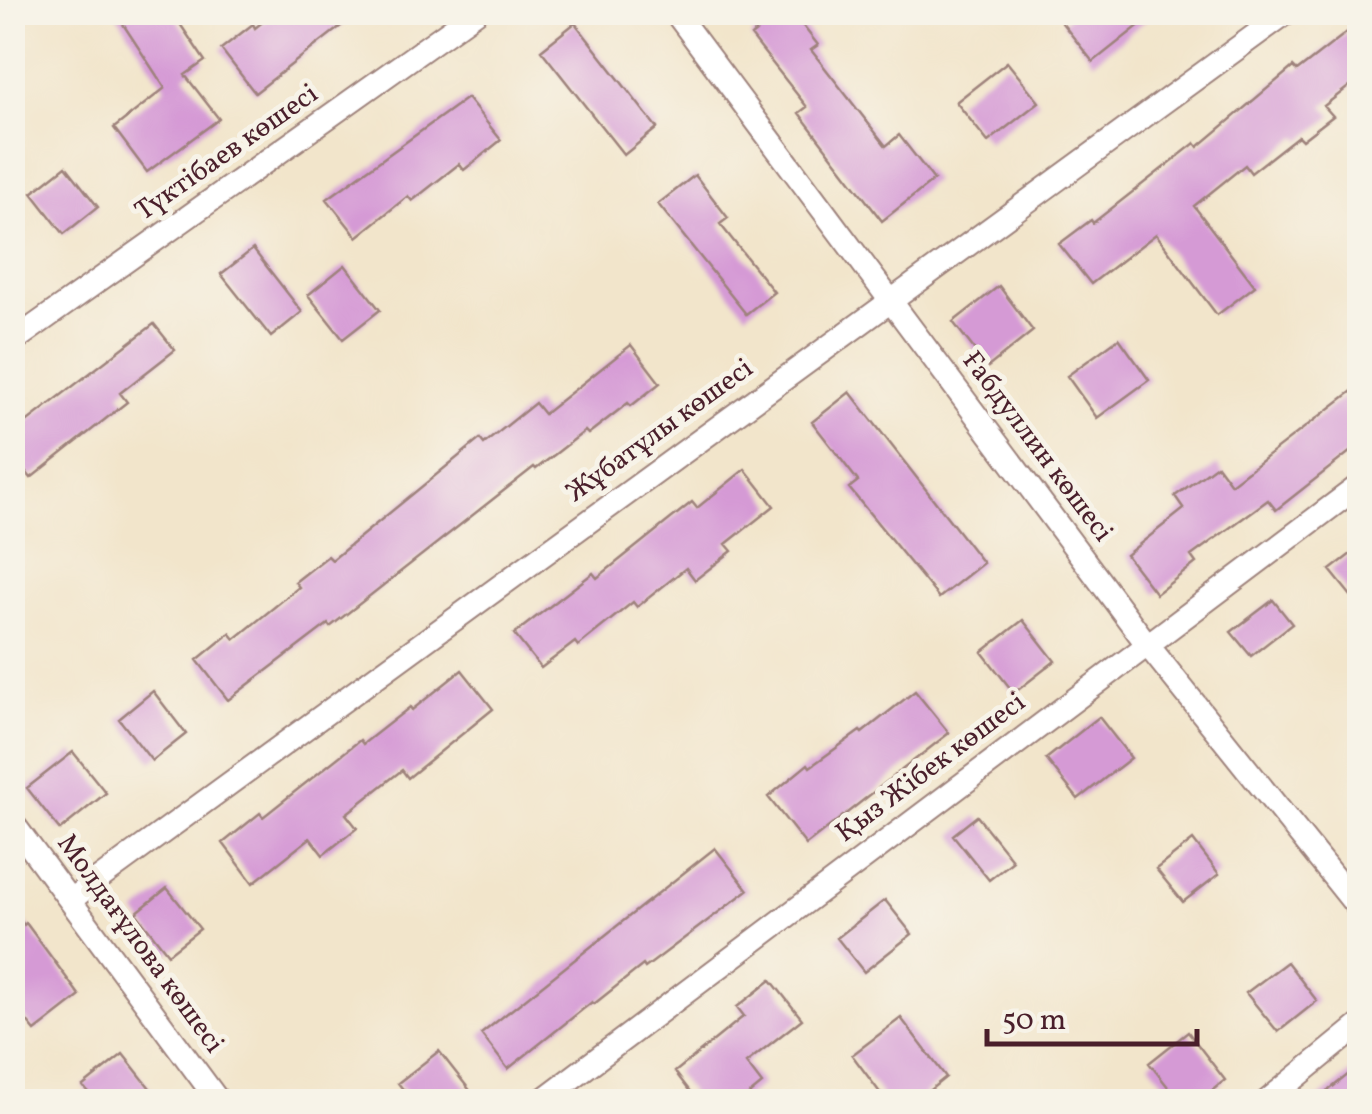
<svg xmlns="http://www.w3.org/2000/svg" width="1372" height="1114" viewBox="0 0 1372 1114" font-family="Vollkorn,serif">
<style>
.building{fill:#d59ad5}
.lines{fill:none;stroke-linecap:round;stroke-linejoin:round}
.minor-casing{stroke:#9e827b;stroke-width:26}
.minor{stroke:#fff;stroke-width:22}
.labels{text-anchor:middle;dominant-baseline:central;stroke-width:10;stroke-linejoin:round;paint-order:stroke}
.street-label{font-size:28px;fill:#4a1f2b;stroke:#f7f3e8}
</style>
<rect width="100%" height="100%" fill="#f7f3e8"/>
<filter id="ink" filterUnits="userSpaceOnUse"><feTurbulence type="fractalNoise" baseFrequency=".01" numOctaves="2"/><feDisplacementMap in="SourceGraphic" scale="20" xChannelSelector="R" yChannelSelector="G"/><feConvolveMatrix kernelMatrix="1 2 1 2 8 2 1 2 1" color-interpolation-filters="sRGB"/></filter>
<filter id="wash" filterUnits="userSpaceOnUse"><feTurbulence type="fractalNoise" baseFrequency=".0048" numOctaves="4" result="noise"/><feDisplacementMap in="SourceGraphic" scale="40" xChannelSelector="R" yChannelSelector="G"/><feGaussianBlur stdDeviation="2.25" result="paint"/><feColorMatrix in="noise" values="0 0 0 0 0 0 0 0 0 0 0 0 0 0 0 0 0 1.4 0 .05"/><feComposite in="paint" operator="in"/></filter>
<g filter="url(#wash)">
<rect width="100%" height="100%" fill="#f2e5cb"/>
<g id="blocks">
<path class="building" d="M115 12H172L205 61 185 75 219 119 147 172 114 128 165 88Z
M275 12H359L255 93 221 49 253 24 255 28Z
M780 12H792L818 45 811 50 886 146 899 135 934 180 882 221 799 113 807 107 751 36Z
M1075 12H1156L1093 62 1062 23Z
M1360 22V78L1324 106 1333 116 1302 140 1298 136 1251 173 1245 165 1194 206 1255 286 1217 315 1156 234 1091 284 1059 244 1091 220 1093 223 1195 143 1198 147 1293 67 1297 71Z
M575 23 657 128 624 155 541 50Z
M1007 62 1039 102 988 142 956 102Z
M467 98 501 140 464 170 459 164 412 201 408 196 357 237 327 199Z
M66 166 98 207 64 234 32 193Z
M695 175 728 218 720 224 774 292 746 314 658 204Z
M253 249 302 312 271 337 221 274Z
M345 265 380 310 343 339 308 295Z
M999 286 1033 331 988 367 953 322Z
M154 324 175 350 120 393 127 402 31 478 12 454V433Z
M1119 338 1149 380 1097 418 1067 376Z
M631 345 660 383 631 406 628 403 588 434 585 431 536 469 534 467 330 627 328 624 228 700 197 660 230 633 235 639 299 587 295 582 328 556 332 560 480 439 484 444 535 403 544 414Z
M1360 385V444L1276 510 1268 500 1191 556 1196 563 1156 594 1126 555 1184 509 1175 496 1217 465 1231 484Z
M850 392 983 563 939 598 849 488 858 481 812 422Z
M745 469 774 506 726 544 732 551 695 580 686 568 637 607 633 602 578 646 575 642 541 668 514 634 593 573 597 578 692 502 697 508Z
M1360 547V607L1330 570Z
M1273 600 1292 624 1251 656 1231 632Z
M1023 620 1055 661 1014 693 982 652Z
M462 670 493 709 408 778 402 770 346 814 357 828 323 855 310 838 253 883 223 843 260 813 263 817 360 740 363 744 410 707 412 710Z
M153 691 186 734 152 761 119 719Z
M915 691 949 733 806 845 768 797 808 764 810 767 860 731 862 733Z
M1099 717 1131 758 1078 799 1046 759Z
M73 752 106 793 60 830 27 788Z
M977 816 1013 861 989 880 953 835Z
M1193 840 1219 874 1183 902 1156 869Z
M715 848 748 890 645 968 643 965 594 1004 592 1002 508 1069 481 1034Z
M167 888 200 929 168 954 136 913Z
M885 900 912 934 864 972 837 938Z
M12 910 24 925 26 923 80 996 35 1031 12 1003Z
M1287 962 1317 1001 1278 1032 1246 993Z
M771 980 802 1019 746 1063 762 1084 740 1102H698L675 1072 744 1016 737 1007Z
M901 1018 946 1077 915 1102H887L852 1055Z
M1188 1032 1225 1080 1198 1102H1180L1149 1063Z
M439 1051 479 1102H413L398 1083Z
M123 1054 161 1102H96L83 1086Z
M1360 1065V1102H1314Z"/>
</g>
</g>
<g filter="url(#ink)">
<use href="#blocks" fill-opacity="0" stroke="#9e827b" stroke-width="2.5"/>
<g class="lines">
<g class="minor-casing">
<path id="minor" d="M675 12 1146 643 1360 910
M12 342 476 12
M12 822 219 1102
M70 900 1287 12
M540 1102 1360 485
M1266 1102 1360 1025"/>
</g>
<use href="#minor" class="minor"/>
</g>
</g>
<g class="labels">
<g class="street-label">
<text transform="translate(227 153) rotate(-35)">Түктібаев көшесі</text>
<text transform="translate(660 431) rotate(-36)">Жұбатұлы көшесі</text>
<text transform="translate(1037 447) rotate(53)">Ғабдуллин көшесі</text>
<text transform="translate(931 768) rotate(-37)">Қыз Жібек көшесі</text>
<text transform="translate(140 944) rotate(54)">Молдағұлова көшесі</text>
</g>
</g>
<rect width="1372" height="1114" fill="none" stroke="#f7f3e8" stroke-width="50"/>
<path d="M987 1029v15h210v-15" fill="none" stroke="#4a1f2b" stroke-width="5"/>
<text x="1002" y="1029" font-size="30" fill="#4a1f2b" stroke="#f7f3e8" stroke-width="8" paint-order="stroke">50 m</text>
</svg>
